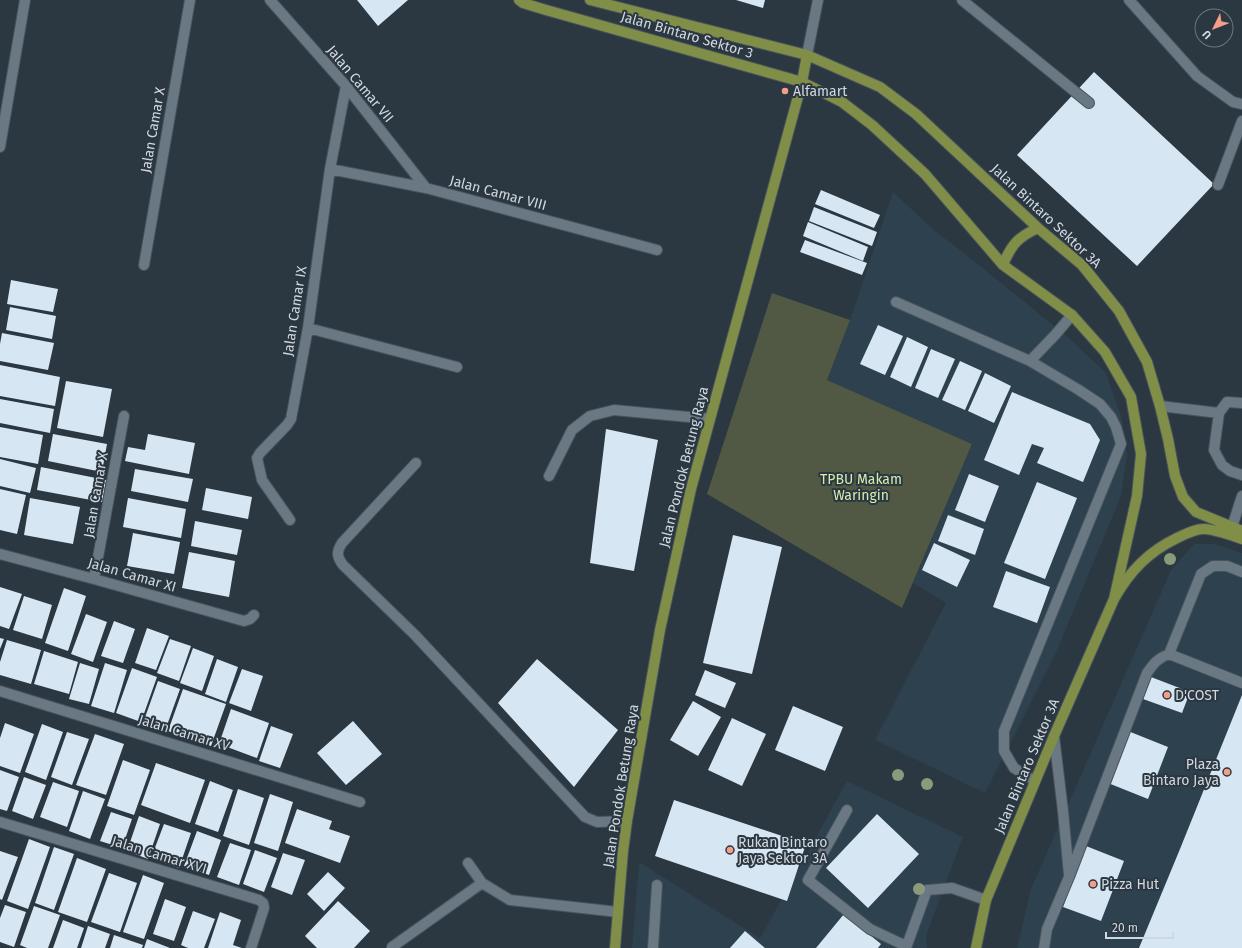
<svg xmlns="http://www.w3.org/2000/svg" width="1242" height="948" viewBox="0 0 1242 948" font-family="'Fira Sans',sans-serif">
<style>
.built{fill:#2e414f}
.green{fill:#515843}
.building{fill:#d6e6f3}
.lines{fill:none;stroke-linecap:round;stroke-linejoin:round}
.minor-casing{stroke:#48535b;stroke-width:12}
.major-casing{stroke:#48535b;stroke-width:12}
.minor{stroke:#6a7884;stroke-width:10}
.major{stroke:#808e47;stroke-width:10}
.tree{fill:#8a9b7b}
.poi-dot{fill:#f49e87;stroke:#2b3741;stroke-width:1.5}
.labels{text-anchor:middle;dominant-baseline:central;stroke-width:4;stroke-linejoin:round;paint-order:stroke}
.street-label{font-size:14px;fill:#d1d8df;stroke:#2b3741}
.poi-label{font-size:14px;fill:#d1d8df;stroke:#2b3741;text-anchor:start}
.park-label{font-size:14px;fill:#d7ecab;stroke:#2b3741}
</style>
<rect width="100%" height="100%" fill="#2b3741"/>
<path class="built" d="M893 192 935 231 964 253 1068 337 1106 373 1122 419 1127 454 1121 496 1056 653 985 793 875 740 946 603 913 583 972 444 827 380 850 320Z
M1194 544H1215L1242 553V948H1017L1031 889 1171 570Z
M847 781 963 837 926 936 927 948H632L639 862 760 938Z"/>
<path class="green" d="M772 293 850 320 827 380 972 444 902 608 707 494Z"/>
<path class="building" d="M357 0H408L378 26Z
M736 0H765L763 8Z
M1094 72 1214 184 1137 266 1017 155Z
M821 190 880 215 874 228 815 204Z
M814 207 877 232 872 246 809 221Z
M808 222 868 247 863 261 803 236Z
M805 240 867 263 862 275 800 252Z
M11 280 58 289 53 312 7 304Z
M10 307 56 316 52 339 6 330Z
M878 325 903 336 885 375 860 364Z
M2 333 54 343 48 370 0 361V344Z
M907 337 928 347 911 387 890 377Z
M931 349 955 359 938 398 915 388Z
M960 361 982 371 965 410 942 400Z
M0 365 60 377 55 406 0 396Z
M985 373 1011 386 994 423 968 411Z
M66 381 112 389 103 437 57 428Z
M1012 392 1090 424 1100 440 1083 482 1037 463 1044 448 1032 444 1019 475 984 460Z
M0 399 54 409 50 433 0 423Z
M0 427 43 435 38 464 0 457Z
M606 429 658 440 634 571 590 563Z
M53 434 107 444 102 472 48 461Z
M148 434 195 443 189 474 125 461 128 447 145 450Z
M0 459 36 468 30 493 0 486Z
M41 467 106 480 102 502 37 490Z
M135 469 193 479 188 502 131 491Z
M969 474 999 486 985 522 955 510Z
M1037 482 1077 498 1045 579 1004 563Z
M206 488 252 497 248 519 202 510Z
M0 489 26 495 17 534 0 530Z
M30 498 80 507 73 544 24 535Z
M128 498 186 509 181 538 123 527Z
M948 515 984 529 975 555 938 541Z
M195 521 242 530 237 555 191 546Z
M133 533 180 542 174 574 127 566Z
M733 535 782 547 752 674 703 663Z
M934 543 970 560 957 587 922 570Z
M189 552 235 561 229 597 182 588Z
M1006 571 1050 587 1037 623 993 607Z
M0 587 22 594 9 629 0 626Z
M64 588 86 596 68 651 45 643Z
M24 596 52 605 42 639 13 630Z
M86 614 107 622 93 662 71 654Z
M114 621 135 629 123 663 101 656Z
M147 628 169 636 156 670 135 663Z
M0 638 4 639 0 649Z
M170 639 191 646 179 681 157 673Z
M7 640 41 650 31 684 0 675V662Z
M193 648 214 656 202 691 180 683Z
M44 651 78 662 69 694 34 684Z
M217 659 238 667 226 702 205 694Z
M537 659 618 730 574 787 498 703Z
M80 663 99 669 89 704 69 699Z
M105 663 127 670 114 713 91 706Z
M132 668 157 677 141 722 116 713Z
M242 669 263 676 251 711 229 703Z
M705 670 736 683 725 708 695 695Z
M1151 677 1190 692 1182 713 1143 699Z
M158 681 180 689 165 731 143 723Z
M183 689 226 704 211 746 168 731Z
M1242 695V948H1139L1180 849Z
M693 701 721 717 698 756 670 740Z
M793 706 843 727 825 771 775 750Z
M231 709 269 723 257 758 219 744Z
M732 718 766 734 742 786 708 770Z
M353 721 382 754 346 785 317 753Z
M5 723 34 734 20 773 0 766V738Z
M42 724 63 732 46 780 25 772Z
M271 726 293 734 280 768 259 761Z
M1128 731 1168 747 1148 799 1108 783Z
M67 732 89 739 72 785 51 777Z
M95 734 124 744 106 795 76 785Z
M123 760 150 770 134 815 107 806Z
M156 763 205 780 190 823 141 805Z
M0 770 19 777 7 811 0 809Z
M24 777 46 785 33 819 12 811Z
M210 781 233 790 218 832 195 824Z
M53 782 79 791 67 827 40 817Z
M238 789 264 798 249 845 223 836Z
M83 791 105 799 90 839 69 831Z
M270 794 293 802 278 851 254 843Z
M674 800 806 844 787 901 655 856Z
M297 809 332 821 329 829 350 836 340 863 285 843Z
M111 812 132 819 122 848 100 841Z
M877 814 919 854 868 908 826 868Z
M139 816 160 824 148 859 127 851Z
M164 824 191 833 179 868 151 858Z
M197 831 221 840 209 875 184 866Z
M29 839 50 847 28 909 7 901Z
M230 843 251 850 239 885 217 877Z
M1086 846 1124 861 1101 921 1063 907Z
M54 847 74 854 54 910 35 903Z
M255 850 277 858 264 892 243 884Z
M0 851 18 857 2 900 0 899Z
M283 853 305 860 292 895 271 887Z
M77 858 106 869 87 922 58 912Z
M328 872 345 888 324 911 307 894Z
M109 873 137 883 120 932 91 922Z
M143 875 164 883 144 939 123 932Z
M165 899 186 907 174 941 153 934Z
M338 901 370 931 354 948H317L305 936Z
M5 905 26 912 14 947 0 942V918Z
M34 906 60 915 48 948H27L20 945Z
M193 911 215 919 204 948H188L181 945Z
M220 912 241 920 233 945 242 948H208Z
M844 914 881 944 878 948H816Z
M63 920 84 928 77 948H53Z
M88 926 110 934 105 948H81Z
M745 931 765 948H730Z
M114 935 143 945 142 948H110Z
M147 939 170 948H144Z"/>
<g class="lines">
<g class="minor-casing">
<path id="minor" d="M270 0 346 86 426 188
M962 0 1089 103
M1129 0 1197 76 1233 102 1242 104
M807 55 818 0
M0 147 25 0
M330 169 426 188 657 250
M1218 185 1242 121
M144 265 190 0
M896 302 1030 361 1079 390 1100 404 1111 417 1116 427 1121 444 1004 731V751L1014 768 1035 781
M308 328 457 367
M1030 361 1055 335 1072 315
M1242 403 1227 402 1219 413 1214 450 1222 465 1230 471 1242 475
M1160 406 1219 413
M416 463 342 543C336 552 337 557 343 565L415 635 585 817 597 822 627 821
M549 476 572 430 590 416 614 410 710 419
M290 520 262 480 257 458 260 453 287 425 291 419 308 328 330 169 346 86
M1232 527 1242 496
M0 554 94 579 244 621 250 619 254 615
M94 579 124 416
M1169 654 1201 574 1213 566H1227L1242 572
M0 691 360 802
M1054 736 1063 811 1069 875
M847 810 808 880 870 929 906 946
M0 822 259 900 263 903 264 908 251 948
M468 863 482 883
M392 947 482 883 510 900 618 912
M653 948 657 885
M906 948 927 890 952 888 986 900
M1044 948 1047 929 1069 877 1147 673C1154 663 1157 659 1169 654L1242 683"/>
</g>
<g class="major-casing">
<path id="major" d="M519 0 523 3 546 10 802 82 842 102 872 125 925 174 1003 265 1072 315 1105 352 1131 397 1141 454 1137 496 1114 599
M590 0 807 55 880 87 916 114 1038 228 1082 265 1119 311 1147 362 1160 406 1168 439 1175 476 1183 497 1196 512 1242 531
M1003 265C1011 245 1018 237 1038 228
M615 948 623 851 627 821 660 630 691 489 802 82 807 55
M976 948 986 900 1054 736 1114 599C1130 571 1148 552 1177 538 1185 534 1195 529 1203 529 1210 528 1234 536 1242 539"/>
</g>
<use href="#minor" class="minor"/>
<use href="#major" class="major"/>
</g>
<g class="tree">
<circle cx="1170" cy="559" r="6"/>
<circle cx="898" cy="775" r="6"/>
<circle cx="927" cy="784" r="6"/>
<circle cx="919" cy="889" r="6"/>
</g>
<g class="poi-dot">
<circle cx="785" cy="91" r="4"/>
<circle cx="1167" cy="695" r="4"/>
<circle cx="1227" cy="772" r="4"/>
<circle cx="730" cy="850" r="4"/>
<circle cx="1093" cy="884" r="4"/>
</g>
<g class="labels">
<g class="street-label">
<text transform="translate(687 35) rotate(16)">Jalan Bintaro Sektor 3</text>
<text transform="translate(360 84) rotate(50)">Jalan Camar VII</text>
<text transform="translate(153 130) rotate(-80)">Jalan Camar X</text>
<text transform="translate(498 193) rotate(15)">Jalan Camar VIII</text>
<text transform="translate(1046 216) rotate(43)">Jalan Bintaro Sektor 3A</text>
<text transform="translate(295 311) rotate(-81)">Jalan Camar IX</text>
<text transform="translate(684 467) rotate(-76)">Jalan Pondok Betung Raya</text>
<text transform="translate(96 495) rotate(-80)">Jalan Camar X</text>
<text transform="translate(132 575) rotate(16)">Jalan Camar XI</text>
<text transform="translate(184 733) rotate(17)">Jalan Camar XV</text>
<text transform="translate(1027 766) rotate(-67)">Jalan Bintaro Sektor 3A</text>
<text transform="translate(621 786) rotate(-81)">Jalan Pondok Betung Raya</text>
<text transform="translate(159 855) rotate(17)">Jalan Camar XVI</text>
</g>
<g class="poi-label">
<text x="793" y="91">Alfamart</text>
<text x="1175" y="695">D'COST</text>
<text x="1219" y="764" text-anchor="end">Plaza<tspan x="1219" dy="16">Bintaro Jaya</tspan></text>
<text x="738" y="842">Rukan Bintaro<tspan x="738" dy="16">Jaya Sektor 3A</tspan></text>
<text x="1101" y="884">Pizza Hut</text>
</g>
<g class="park-label">
<text x="861" y="479">TPBU Makam<tspan x="861" dy="16">Waringin</tspan></text>
</g>
</g>
<g transform="translate(1214 28) rotate(227)"><circle r="19" fill="#2b3741" stroke="#6d7780"/>
<path d="M0-3L7 15L0 10L-7 15Z" fill="#f49e87"/>
<text y="-6" font-size="11" font-weight="bold" text-anchor="middle" fill="#d1d8df">U</text>
</g>
<path d="M1106 932v6h67v-6" fill="none" stroke="#d1d8df" stroke-width="2"/>
<text x="1112" y="932" font-size="12" fill="#d1d8df" stroke="#2b3741" stroke-width="3" paint-order="stroke">20 m</text>
</svg>
